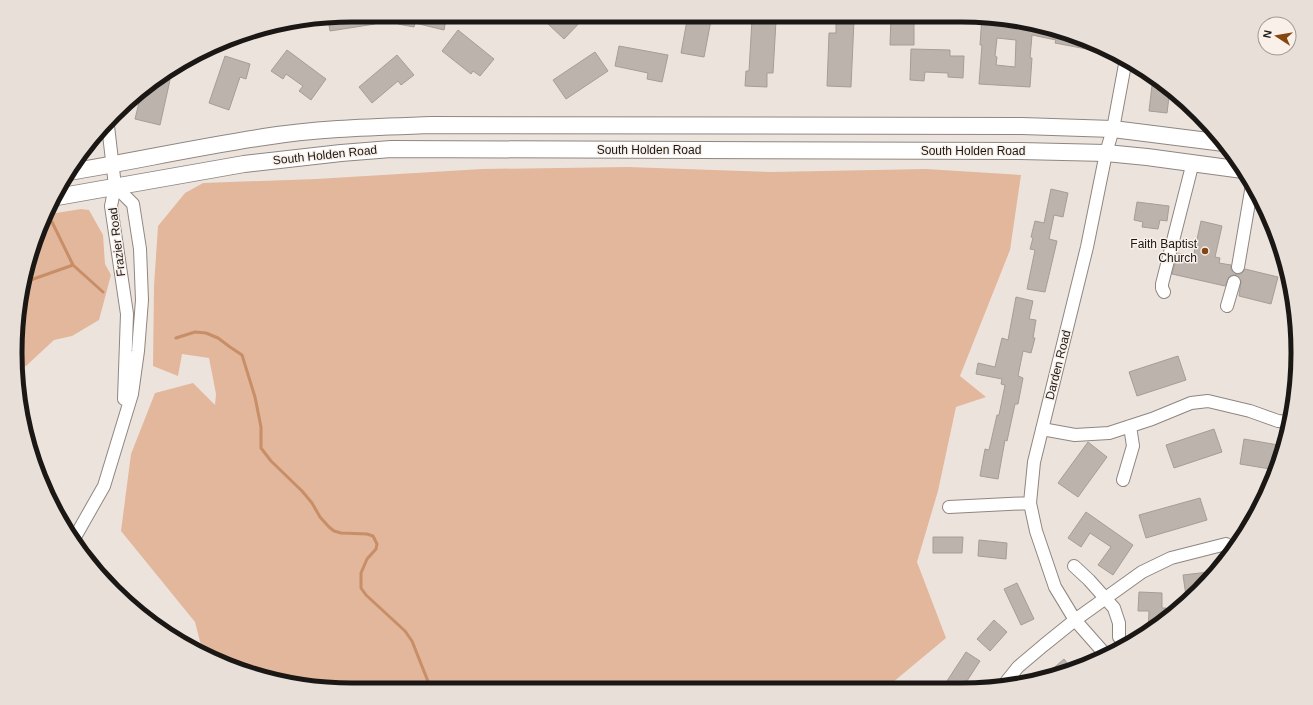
<svg xmlns="http://www.w3.org/2000/svg" width="1313" height="705" viewBox="0 0 1313 705" font-family="Helvetica,sans-serif">
<style>
.green{fill:#e3b79b}
.lines{fill:none;stroke-linecap:round;stroke-linejoin:round}
.stream{stroke:#c78e68;stroke-width:3}
.building{fill:#bcb3ad;stroke:#a69d97;fill-rule:evenodd}
.minor-casing{stroke:#8f8680;stroke-width:14}
.major-casing{stroke:#8f8680;stroke-width:18}
.minor{stroke:#fff;stroke-width:12}
.major{stroke:#fff;stroke-width:16}
.poi-dot{fill:#86460f;stroke:#faf0ea;stroke-width:1.5}
.labels{text-anchor:middle;dominant-baseline:central;stroke-width:3;stroke-linejoin:round;paint-order:stroke}
.street-label{font-size:12px;fill:#1a1714;stroke:#faf0ea}
.poi-label{font-size:12px;fill:#1a1714;stroke:#faf0ea;text-anchor:end}
.rim{fill:none;stroke:#1a1714;stroke-width:5}
</style>
<rect width="100%" height="100%" fill="#ede3dd"/>
<path class="green" d="M99 136 100 142 93 152 83 153Z
M628 167 771 172 926 169 1021 175 1010 250 960 376 986 397 956 407 938 491 917 562 946 638 886 688 331 689 265 678 203 653 195 622 121 531 131 454 155 393 193 383 215 405 216 394 209 358 182 354 178 376 153 366 154 286 158 226 185 193 203 183 316 179 482 169Z
M81 209 89 210 103 235 105 264 111 275 99 320 72 336 54 340 26 366 16 368 26 265 50 214Z"/>
<g class="lines">
<path class="stream" d="M52 222 73 265 103 292
M25 282 73 265
M176 338 195 332 206 333 218 338 230 347 242 355 255 397 261 427V448L271 461 302 491 312 503 320 517 329 527 334 531 341 533 367 534 373 536 377 544 376 549 367 559 361 573V588L366 595 405 631 412 641 431 689"/>
</g>
<path class="building" d="M352 15H374L375 24 330 31 328 19Z
M394 15H447L444 30 415 23 414 27 398 24 399 20 394 19Z
M552 15H587L564 39 546 22Z
M688 15H712L704 57 681 53Z
M891 16H914V45H890Z
M982 16 1048 27 1098 47 1097 51 1055 43 1056 40 1032 35 1030 58H1032L1030 87 979 84 982 45H980ZM997 38 1016 40 1015 67 996 65 997 57 995 56Z
M836 19 854 20 851 87 827 86 829 33H836Z
M752 20 776 21 773 73H767V87L745 86 746 71H749Z
M458 30 494 59 480 76 473 71 471 74 442 51Z
M619 46 668 55 662 82 647 79 648 73 615 66Z
M911 49 950 50V56H964L963 78 948 77V73L925 72 924 81 910 80Z
M287 50 326 79 311 100 299 91 303 86 286 74 283 79 271 71Z
M595 52 608 71 566 99 553 80Z
M397 55 414 75 401 85 398 81 372 103 359 87Z
M225 56 250 64 246 79 240 77 229 110 209 103Z
M1153 77 1170 89 1167 113 1149 111Z
M160 78 170 80 160 125 135 119 142 90 147 85Z
M1051 189 1068 193 1063 217 1054 215 1049 239 1057 241 1045 292 1027 289 1035 250 1030 249 1033 238 1031 237 1035 221 1044 223Z
M1137 202 1169 206 1167 221 1160 220 1158 229 1142 227 1143 222 1134 220Z
M1201 221 1222 226 1215 257 1220 258 1219 263 1231 265V270L1236 274H1241L1245 269 1278 277 1271 304 1239 296 1241 281 1236 275H1233L1229 277 1225 286 1172 274 1178 253 1193 257Z
M1016 297 1033 301 1029 319 1036 320 1033 338H1035L1031 353 1023 351 1018 376 1023 378 1018 404H1015L1007 441 1005 440 998 479 980 476 985 449 989 450 997 415H999L1005 385 1001 384 1002 379 976 374 978 363 995 367 1002 338 1008 340Z
M1178 356 1186 380 1137 396 1129 372Z
M1214 429 1222 452 1174 468 1166 445Z
M1244 439 1284 446 1280 461 1276 470 1240 464Z
M1088 442 1107 457 1078 497 1058 483Z
M1200 498 1207 520 1146 538 1139 515Z
M1086 512 1133 545 1113 575 1098 565 1111 547 1090 533 1081 547 1068 538Z
M933 537H963L962 553H933Z
M979 540 1007 543 1006 559 978 556Z
M1217 571 1214 575 1192 595 1186 596 1183 575Z
M1017 583 1034 619 1021 625 1004 589Z
M1139 592 1162 593V608H1166L1165 618 1148 633 1149 611H1138Z
M994 620 1007 632 990 651 977 639Z
M966 652 980 661 963 687H943Z
M1064 659 1073 670 1042 678Z"/>
<g class="lines">
<g class="minor-casing">
<path id="minor" d="M108 126 115 186 111 206 127 314 124 399
M1238 267 1252 185
M1164 292 1162 288V284L1193 162
M1227 306 1234 282
M1042 429 1075 435 1109 433 1152 419 1191 403 1208 401 1250 411 1278 421 1289 422
M1123 480 1133 446 1130 426
M949 507 1030 503
M75 537 104 486 132 394 138 351 142 300 140 249 133 204 115 186
M1074 566 1089 580 1114 608 1119 623V637
M1105 654 1075 620 1055 587 1036 531 1030 503 1034 462 1087 247 1106 153 1113 129 1126 59
M1002 687 1018 667 1044 645 1075 620 1142 572 1171 558 1226 544"/>
</g>
<g class="major-casing">
<path id="major" d="M69 172C134 161 198 147 264 137 319 128 375 127 431 125L1022 126 1113 129 1224 143
M57 197 244 164 341 153 391 149 1020 151 1106 153 1147 157 1243 170"/>
</g>
<use href="#minor" class="minor"/>
<use href="#major" class="major"/>
</g>
<circle class="poi-dot" cx="1205" cy="251" r="4"/>
<g class="labels">
<g class="street-label">
<text x="649" y="150">South Holden Road</text>
<text x="973" y="151">South Holden Road</text>
<text transform="translate(325 155) rotate(-6)">South Holden Road</text>
<text transform="translate(117 242) rotate(-97)">Frazier Road</text>
<text transform="translate(1058 365) rotate(-76)">Darden Road</text>
</g>
<g class="poi-label">
<text x="1197" y="244">Faith Baptist<tspan x="1197" dy="14">Church</tspan></text>
</g>
</g>
<path d="M0 0H1313V705H0ZM352 22H961A330 330 0 0 1 1291 352V353A330 330 0 0 1 961 683H352A330 330 0 0 1 22 353V352A330 330 0 0 1 352 22Z" fill="#e8dfd9" fill-rule="evenodd"/>
<path class="rim" d="M352 22H961A330 330 0 0 1 1291 352V353A330 330 0 0 1 961 683H352A330 330 0 0 1 22 353V352A330 330 0 0 1 352 22Z"/>
<g transform="translate(1277 36) rotate(282)"><circle r="19" fill="#faf0ea" stroke="#a09994"/>
<path d="M0-3L7 15L0 10L-7 15Z" fill="#86460f"/>
<text y="-6" font-size="11" font-weight="bold" text-anchor="middle" fill="#1a1714">N</text>
</g>
</svg>
